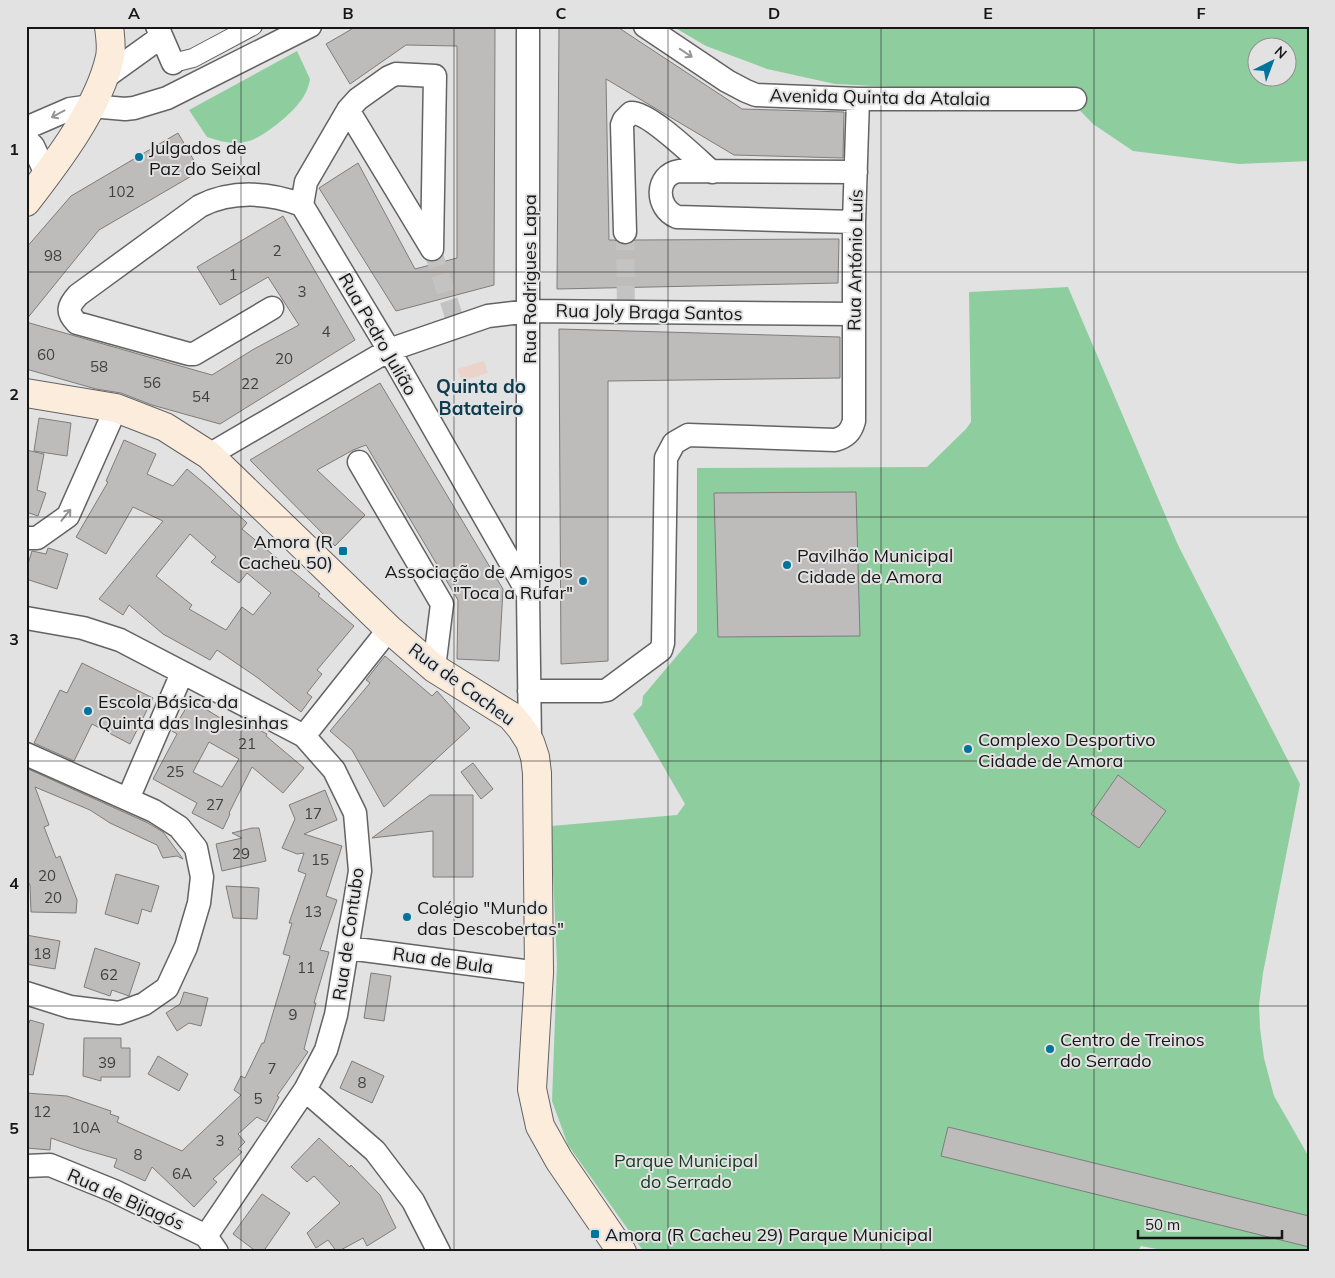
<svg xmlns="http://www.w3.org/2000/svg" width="1335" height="1278" viewBox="0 0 1335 1278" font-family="Mulish,sans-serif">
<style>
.industrial{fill:#ebd3ca}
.green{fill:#8ece9e;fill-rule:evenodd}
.building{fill:#bdbcbb;stroke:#7e7d7c;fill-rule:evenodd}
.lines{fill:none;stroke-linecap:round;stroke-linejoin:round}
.pedestrian-tunnel{stroke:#c3c3c4;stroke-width:18;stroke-dasharray:18 9;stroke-linecap:butt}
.pedestrian-casing{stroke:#636364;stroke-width:20}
.minor-casing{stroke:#636364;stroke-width:25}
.secondary-casing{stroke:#636364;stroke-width:30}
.pedestrian{stroke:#fff;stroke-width:18}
.minor{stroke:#fff;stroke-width:22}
.secondary{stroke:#fcecdb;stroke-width:28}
.oneway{stroke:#969697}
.grid{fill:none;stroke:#161617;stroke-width:1;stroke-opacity:0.55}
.poi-dot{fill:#00749d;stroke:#e2e2e3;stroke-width:2}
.labels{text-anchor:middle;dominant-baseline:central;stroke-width:4;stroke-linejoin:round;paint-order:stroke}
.number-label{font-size:15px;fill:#404040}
.street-label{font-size:18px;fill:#161617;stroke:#e2e2e3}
.poi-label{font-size:18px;fill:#161617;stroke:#e2e2e3;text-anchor:start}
.park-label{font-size:18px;fill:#153a21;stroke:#e2e2e3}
.neighbourhood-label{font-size:19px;font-weight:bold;fill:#0d3c50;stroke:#e2e2e3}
.neatline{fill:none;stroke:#161617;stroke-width:2}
.grid-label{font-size:16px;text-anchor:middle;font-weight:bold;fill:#161617}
</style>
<rect width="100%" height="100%" fill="#e2e2e3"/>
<path class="industrial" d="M484 361 488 373 462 381 457 369Z"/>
<path class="green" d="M672 26H1309V161L1239 164 1133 151 1093 124 1060 90H949L835 84 767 69 706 46ZM1258 48H1288V78H1258Z
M297 51 310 79C309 84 308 89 305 94 298 109 266 136 249 141 235 145 221 142 207 137L189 110Z
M1068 287 1178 545 1300 784 1263 973 1259 1005 1260 1028 1264 1058 1274 1096 1309 1157V1252H1173L1141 1246 1137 1252H644L568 1145 552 1101 557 964 551 826 677 815 685 804 633 714 642 705 643 696 697 632V468L927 467 966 429 971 422 969 292Z"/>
<path class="building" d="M357 26H495L494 285 396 311 319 188 358 163 415 269 457 258V46L406 45 350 84 326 44Z
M559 26H616L742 109 844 112 843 158 734 155 606 79 609 240H615L619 244 625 245 631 243 635 240 839 239 838 283 557 289Z
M178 133 200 171 99 230 26 320V248L71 196Z
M283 216 355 340 220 424 152 405 121 393 96 389 26 369V322L212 375 254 349 299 325 268 277 220 305 197 267Z
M559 329 840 337V378L608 381V661L561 664Z
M380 383 503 589 499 661 457 659 458 600 366 445 353 450 317 470 365 515 335 546 250 460Z
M39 418 71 423 67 456 34 451Z
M124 440 156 454 147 474 173 486 187 469 211 489 247 523 242 529 320 594 318 596 354 626 317 670 322 674 307 693 312 697 301 712 258 678 217 650 210 660 163 634 129 605 123 615 99 599 163 521 133 507 106 554 76 537 108 482 106 481ZM190 534 216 557 211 562 239 583 247 573 271 593 253 615 242 607 226 630 189 609 192 605 156 576Z
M26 450 44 454 37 490 46 493 38 516 26 512Z
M856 492 860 636 718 637 714 493Z
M48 548 68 554 57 589 26 579V570L32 551 46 554Z
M385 656 432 696 437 691 470 728 384 807 352 750 330 731 370 683 366 680Z
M82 663 153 698 130 744 92 724 74 761 34 743 60 690 67 693Z
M191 700 238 729 242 721 267 734 266 736 304 768 283 793 252 767 229 813 230 814 223 829 192 813 197 803 153 779 177 734 172 731ZM209 742 239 759 222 787 193 772Z
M473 763 493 789 481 799 461 772Z
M26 768 148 823 163 832 183 859 177 856 163 858 157 845 110 823 90 810 35 787 49 825 44 827 56 858 60 856 77 900 76 913 31 912 30 885 26 879Z
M1118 775 1166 811 1139 848 1091 814Z
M325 790 337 820 304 834 342 846 326 896 337 900 320 950 329 952 314 1003H316L304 1049 308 1052 277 1096 279 1097 266 1122 257 1117 238 1134 245 1142 238 1149 242 1152 213 1179 217 1182 194 1207 152 1167 145 1181 114 1167 117 1159 82 1149 51 1138 50 1150 26 1148V1093L67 1096 102 1108 111 1111 110 1114 119 1117 117 1122 182 1151 241 1095 234 1090 241 1076 245 1078 262 1043H264L290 956 283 954 292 923H289L306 874 298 871 304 853 297 854 282 848 295 819 289 805Z
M430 795H473V877H433V831L372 838Z
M252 828H259L266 861 222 871 216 844 242 838 232 833Z
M116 874 159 886 151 912 142 909 138 924 105 914Z
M226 886 259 888 257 919 233 918Z
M26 935 60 941 55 969 26 964Z
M95 948 140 963 129 996 112 990 110 996 84 987Z
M371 973 391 976 384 1021 364 1018Z
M184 992 208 998 201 1026 189 1023 177 1031 166 1013 180 1004Z
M30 1020 44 1024 33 1075 26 1074V1031Z
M84 1038H121V1048H130V1077H101V1081L83 1076Z
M158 1056 188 1074 179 1091 148 1074Z
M352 1061 384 1076 372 1103 340 1088Z
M948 1127 1309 1216V1247L941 1156Z
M319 1138 350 1167 351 1165 380 1195 396 1228 367 1246 363 1238 337 1252 328 1240 316 1248 307 1233 340 1203 314 1176 307 1182 291 1167Z
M262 1194 290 1213 263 1252H257L233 1234Z"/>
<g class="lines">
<path class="pedestrian-tunnel" d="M625 232 626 312
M432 249 457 326"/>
<g class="pedestrian-casing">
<path id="pedestrian" d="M173 63 193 58 253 26"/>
</g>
<g class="minor-casing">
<path id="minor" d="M157 26 173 63
M528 26V594L530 742
M645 26 727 81 746 91 756 95 858 99H1075
M104 78 161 37
M348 110 432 249
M26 128 70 109 91 106 125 109 134 108 167 98 310 26
M26 139 33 146 47 176
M302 205 389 350 528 593
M302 205 306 182 348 110 358 99 389 77 396 74 435 76 432 249
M854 222 677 217C655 208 655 175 679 171L856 172
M625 232 622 125 624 120 631 113C648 111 697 159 712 172
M272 308 194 354H189L77 323C66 312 68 306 78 295L200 206C232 190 269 192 302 205
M209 455 389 350 488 316 529 311 854 314
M359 462 442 604 434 668
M26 538H37L68 516 116 408
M26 618 83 628 120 640 304 736 334 770 355 813 360 871 336 1015 326 1050 305 1090 206 1236
M529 691H601L607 690 661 650 663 643 666 458 674 443 688 435 835 440C846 437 851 432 854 421V222L858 99
M304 736 389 629
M26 754 154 811 179 827 196 848 202 877 199 903 186 947 167 988 144 1004 119 1013 70 1007 26 993
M128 799 182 673
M348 948 539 973
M305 1090 375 1151 413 1201 439 1252
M26 1166 50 1165 114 1191 206 1236 217 1252"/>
</g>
<g class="secondary-casing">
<path id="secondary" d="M26 202C57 162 99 107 110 57 112 47 110 36 109 26
M26 393 116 408 165 427 209 455 389 629 434 668 511 716 521 728 530 742 535 757 537 773 539 973 532 1089 540 1126 559 1160 622 1252"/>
</g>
<use href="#pedestrian" class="pedestrian"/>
<use href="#minor" class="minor"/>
<use href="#secondary" class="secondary"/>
</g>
<defs><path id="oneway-shaft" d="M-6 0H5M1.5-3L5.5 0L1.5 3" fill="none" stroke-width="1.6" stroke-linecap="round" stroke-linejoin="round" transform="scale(1.25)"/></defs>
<g class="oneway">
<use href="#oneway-shaft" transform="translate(686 53) rotate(34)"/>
<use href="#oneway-shaft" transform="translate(58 114) rotate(152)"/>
<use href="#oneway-shaft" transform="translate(66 515) rotate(-51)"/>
</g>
<path class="grid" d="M241 26V1252M454 26V1252M668 26V1252M881 26V1252M1094 26V1252M26 272H1309M26 517H1309M26 761H1309M26 1006H1309"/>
<g class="poi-dot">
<circle cx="139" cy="157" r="5"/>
<rect x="338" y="546" width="10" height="10" rx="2.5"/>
<circle cx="787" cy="565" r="5"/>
<circle cx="583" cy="581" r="5"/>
<circle cx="88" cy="711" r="5"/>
<circle cx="968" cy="749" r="5"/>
<circle cx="407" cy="917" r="5"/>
<circle cx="1050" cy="1049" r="5"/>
<rect x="590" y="1229" width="10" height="10" rx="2.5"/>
</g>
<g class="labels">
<g class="number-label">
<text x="121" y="191">102</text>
<text x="277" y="250">2</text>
<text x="53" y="255">98</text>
<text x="233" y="274">1</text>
<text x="302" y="291">3</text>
<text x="326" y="331">4</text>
<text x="46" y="354">60</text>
<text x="284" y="358">20</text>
<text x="99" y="366">58</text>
<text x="152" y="382">56</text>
<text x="250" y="383">22</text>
<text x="201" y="396">54</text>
<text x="247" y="743">21</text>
<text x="175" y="771">25</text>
<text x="215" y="804">27</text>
<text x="313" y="813">17</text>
<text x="241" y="853">29</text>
<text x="320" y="859">15</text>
<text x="47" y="875">20</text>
<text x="53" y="897">20</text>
<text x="313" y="911">13</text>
<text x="42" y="953">18</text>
<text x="306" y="967">11</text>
<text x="109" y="974">62</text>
<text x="293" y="1014">9</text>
<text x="107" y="1062">39</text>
<text x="272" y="1068">7</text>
<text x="362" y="1082">8</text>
<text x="258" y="1098">5</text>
<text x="42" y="1111">12</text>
<text x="86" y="1127">10A</text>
<text x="220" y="1140">3</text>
<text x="138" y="1154">8</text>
<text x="182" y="1173">6A</text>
</g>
<g class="street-label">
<text transform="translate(880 97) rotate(1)">Avenida Quinta da Atalaia</text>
<text transform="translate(855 260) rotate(-89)">Rua António Luís</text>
<text transform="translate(529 279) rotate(-90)">Rua Rodrigues Lapa</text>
<text transform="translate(649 312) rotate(1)">Rua Joly Braga Santos</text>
<text transform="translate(378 334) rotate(60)">Rua Pedro Julião</text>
<text transform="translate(462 684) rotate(36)">Rua de Cacheu</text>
<text transform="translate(348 934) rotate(-82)">Rua de Contubo</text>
<text transform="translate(443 960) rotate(8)">Rua de Bula</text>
<text transform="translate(126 1199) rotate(24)">Rua de Bijagós</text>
</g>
<g class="poi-label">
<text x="149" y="147">Julgados de<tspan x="149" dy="21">Paz do Seixal</tspan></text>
<text x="333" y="541" text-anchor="end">Amora (R<tspan x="333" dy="21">Cacheu 50)</tspan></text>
<text x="797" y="555">Pavilhão Municipal<tspan x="797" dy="21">Cidade de Amora</tspan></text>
<text x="573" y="571" text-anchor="end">Associação de Amigos<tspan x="573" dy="21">"Toca a Rufar"</tspan></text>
<text x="98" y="701">Escola Básica da<tspan x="98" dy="21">Quinta das Inglesinhas</tspan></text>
<text x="978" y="739">Complexo Desportivo<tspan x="978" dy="21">Cidade de Amora</tspan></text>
<text x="417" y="907">Colégio "Mundo<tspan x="417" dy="21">das Descobertas"</tspan></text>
<text x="1060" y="1039">Centro de Treinos<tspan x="1060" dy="21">do Serrado</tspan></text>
<text x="605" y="1234">Amora (R Cacheu 29) Parque Municipal</text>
</g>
<g class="park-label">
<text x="686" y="1160">Parque Municipal<tspan x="686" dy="21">do Serrado</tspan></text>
</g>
<g class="neighbourhood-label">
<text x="481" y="386">Quinta do<tspan x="481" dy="22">Batateiro</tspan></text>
</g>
</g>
<rect width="1335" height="1278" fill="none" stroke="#e2e2e3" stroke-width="55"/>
<g transform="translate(1272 62) rotate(42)"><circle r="24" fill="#e2e2e3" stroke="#909091"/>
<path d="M0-4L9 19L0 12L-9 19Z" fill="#00749d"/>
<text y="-8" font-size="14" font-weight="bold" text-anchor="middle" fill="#161617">N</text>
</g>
<path d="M1138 1230v8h144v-8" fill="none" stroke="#161617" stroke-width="2.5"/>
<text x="1145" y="1230" font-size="15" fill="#161617" stroke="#e2e2e3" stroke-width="4" paint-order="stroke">50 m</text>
<rect x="28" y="28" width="1280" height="1222" class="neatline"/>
<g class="grid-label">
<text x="134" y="19">A</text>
<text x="348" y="19">B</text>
<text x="561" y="19">C</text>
<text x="774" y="19">D</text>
<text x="988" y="19">E</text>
<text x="1201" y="19">F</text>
<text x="14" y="155">1</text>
<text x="14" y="400">2</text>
<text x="14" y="645">3</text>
<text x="14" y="889">4</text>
<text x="14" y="1134">5</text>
</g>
</svg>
